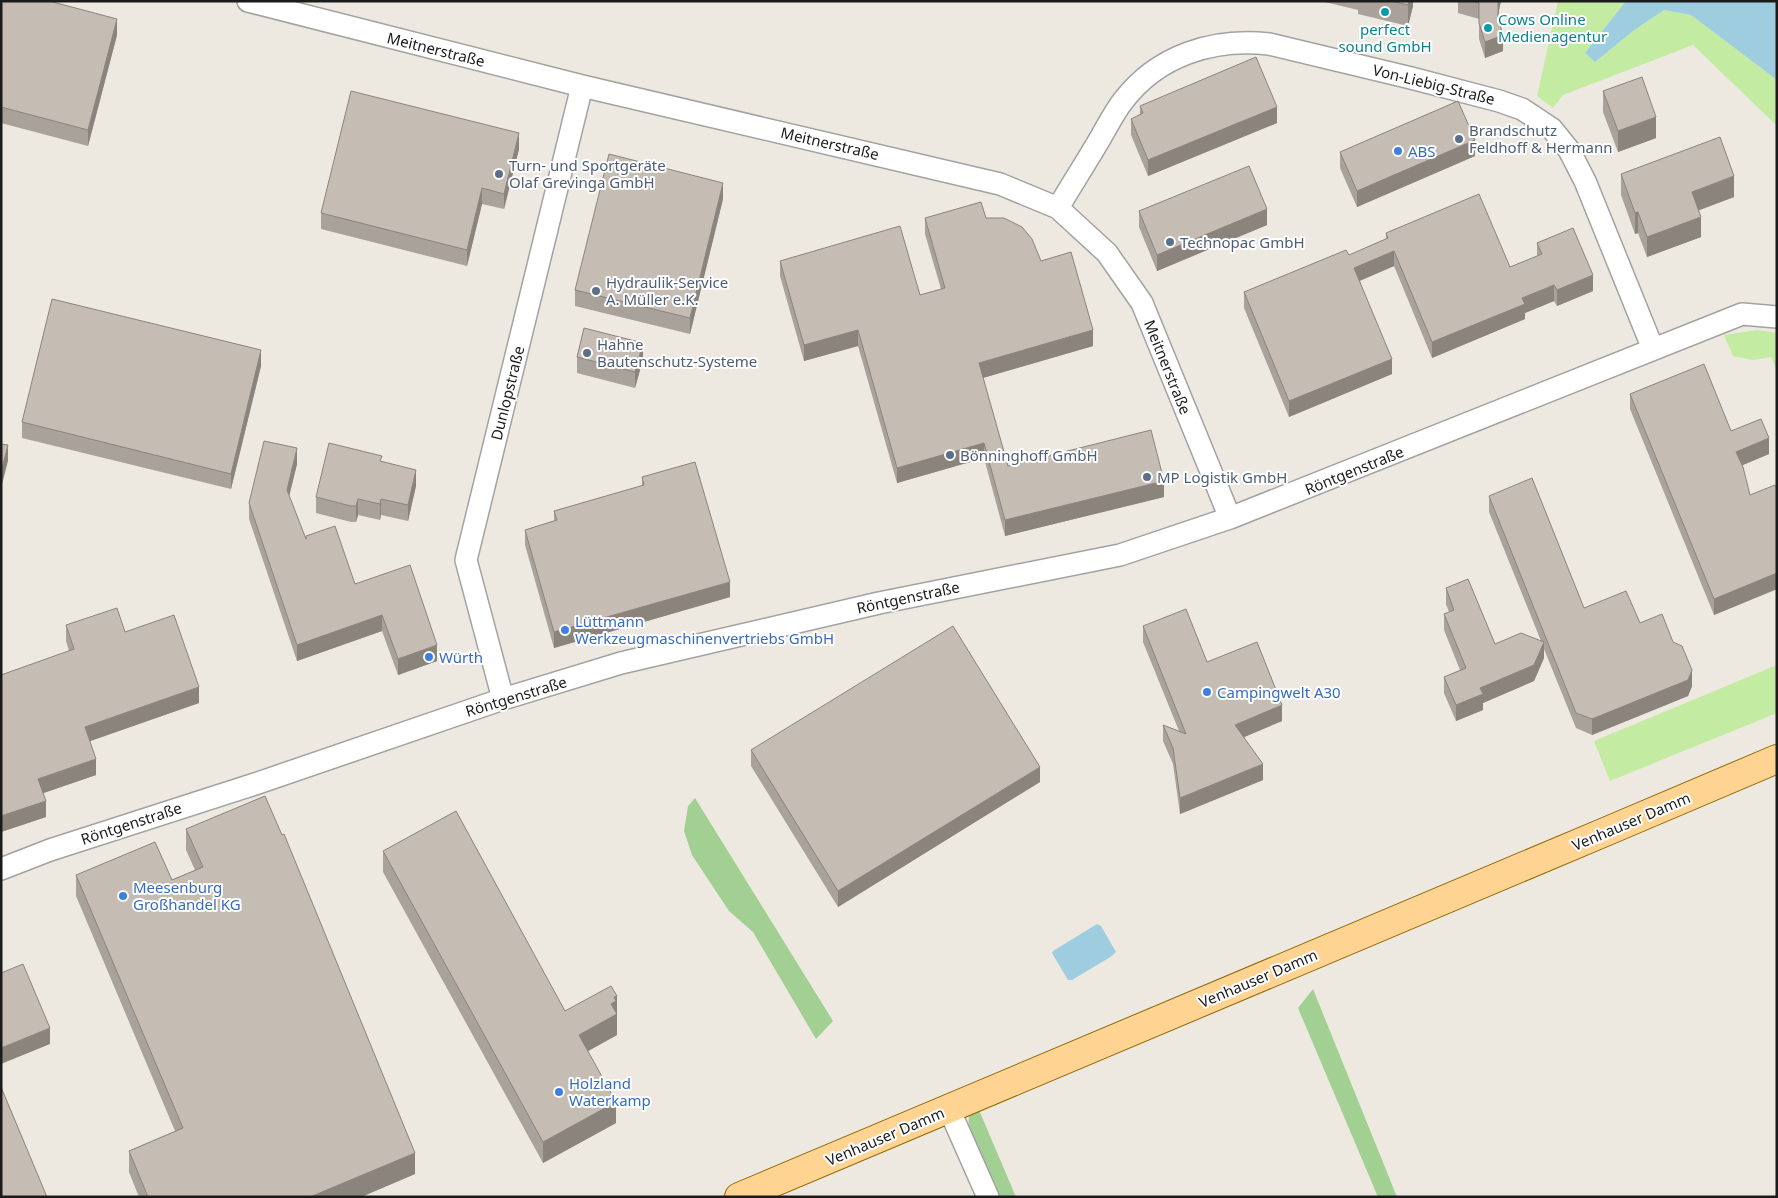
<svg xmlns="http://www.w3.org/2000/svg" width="1778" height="1198" viewBox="0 0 1778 1198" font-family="'Noto Sans',sans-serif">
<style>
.grass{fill:#c4eba2}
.forest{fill:#a2cf92}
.water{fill:#9dcdde}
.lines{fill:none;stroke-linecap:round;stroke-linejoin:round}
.minor-casing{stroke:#a2a2a2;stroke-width:24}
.major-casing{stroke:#926700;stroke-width:30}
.minor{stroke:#fff;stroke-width:21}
.major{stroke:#ffd493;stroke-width:28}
.wall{fill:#a9a29a}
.shaded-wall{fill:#8a847d}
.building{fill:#c5bcb3;stroke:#8a847d}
.culture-dot{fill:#0f9aa8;stroke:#fff;stroke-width:2}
.service-dot{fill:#5c6f8a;stroke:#fff;stroke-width:2}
.shop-dot{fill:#3f7fe0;stroke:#fff;stroke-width:2}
.labels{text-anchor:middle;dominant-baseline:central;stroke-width:4;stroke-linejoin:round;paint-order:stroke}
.culture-label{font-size:15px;fill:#0d838f;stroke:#fff;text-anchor:start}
.street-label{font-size:15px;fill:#1b1b1b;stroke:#fff}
.service-label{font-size:15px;fill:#4e5e75;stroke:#fff;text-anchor:start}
.shop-label{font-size:15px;fill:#366cbe;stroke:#fff;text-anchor:start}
</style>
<rect width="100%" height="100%" fill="#ede9e0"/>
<path class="grass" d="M1558 1H1626L1585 53 1595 62 1633 31 1664 10 1691 15 1777 80V126L1693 45 1563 95 1553 108 1537 96Z
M1757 330 1777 333V370L1771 357 1753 360 1733 356 1724 335Z
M1777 665V713L1610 781 1594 741Z"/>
<path class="forest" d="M695 798 833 1021 816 1039 753 932 729 911 692 855 684 831 688 806Z
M1313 989 1397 1197H1378L1298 1008Z
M979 1110 1016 1197H993L968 1134 969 1113Z"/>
<path class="water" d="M1626 1H1777V80L1691 15 1664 10 1633 31 1595 62 1585 53Z
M1097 924 1101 926 1116 952 1112 956 1072 980H1068L1052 953 1053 951Z"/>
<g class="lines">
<g class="minor-casing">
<path id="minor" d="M248 1 582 86 1000 184 1058 208 1107 253 1142 303 1230 518
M1058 208C1072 184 1087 161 1101 137 1108 125 1115 111 1123 101 1158 55 1213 38 1269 44L1411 78 1499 101 1522 109 1552 129 1569 150 1585 181 1653 349
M503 699 466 560 582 86
M1 869 50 850 255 784 503 699 621 663 879 603 1120 555 1230 518 1742 314 1777 317
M949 1109 988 1197"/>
</g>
<g class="major-casing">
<path id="major" d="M739 1197 1605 832 1777 759"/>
</g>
<use href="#minor" class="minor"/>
<use href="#major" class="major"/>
</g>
<path class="wall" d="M1 1 117 35 88 146 1 123Z
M1325 1H1413V6L1408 26 1358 14V10L1325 2Z
M1458 1H1501L1499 10 1498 17 1503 51 1485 58 1479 39V19L1458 13Z
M1603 91 1656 138 1618 152 1603 112Z
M1140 106 1277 123 1148 176 1131 135V119L1140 115Z
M519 149 504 209 482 204 467 266 321 229V213Z
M1340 152 1475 156 1357 207 1340 168Z
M1621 174 1734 197 1698 210 1701 237 1647 257 1638 233 1635 234 1621 195Z
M723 199 690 334 575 306V290Z
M1139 211 1267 225 1157 271 1139 227Z
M925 218H986L1041 261 1093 346 983 378 1008 466 1164 497 1005 536 984 458 897 483 858 346 804 361 780 276V261L920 295 941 289 925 234Z
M1386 233 1510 267 1537 256V243L1593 291 1557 306 1554 301 1525 313V319L1432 358 1394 266 1360 281 1392 374 1289 417 1244 308V292L1349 255 1386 239Z
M577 357 643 359 635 388 577 373Z
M261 366 231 489 22 438V422Z
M1630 394 1731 431 1769 454 1742 465 1750 495 1777 490V589L1714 615 1630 409Z
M382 461 416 486 408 521 381 515 380 520 358 515 356 522H351L316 513V497Z
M297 464 289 496 306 539 437 661 398 675 382 631 297 661 249 519V503Z
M642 477 730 597 554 648 525 545V530L554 521V511L642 486Z
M1489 496 1584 608 1640 623 1673 642 1692 686 1688 696 1592 735 1576 728 1544 649V658L1534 681 1483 703V710L1456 721 1444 693V677L1460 670 1444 630V614L1449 612 1446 604V588L1495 644 1541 641 1489 512Z
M66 625 125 632 199 703 89 741 96 775 43 793 46 817 1 832V675L69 651 66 641Z
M1143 626 1207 662 1282 721 1244 737 1263 780 1180 814 1173 764 1163 741V725L1179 731 1143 642Z
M751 750 1040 782 838 907 751 766Z
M186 829 415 1174 361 1197H139L129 1172V1151L175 1131 76 896V875L172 880 195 870 186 850Z
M383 851 565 1011 617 996V1035L588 1051 616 1123 543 1163 383 872Z"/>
<path class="shaded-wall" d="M1409 1H1413V6L1408 26V5Z
M1498 1H1501L1499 10 1497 22Z
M117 19V35L88 146V130Z
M1503 35V51L1485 58V42Z
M1277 107V123L1148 176V160Z
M1656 117V138L1618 152V131Z
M519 133V149L504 209V194Z
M1475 140V156L1357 207V191Z
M1734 176V197L1692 213V192Z
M723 183V199L690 334V318Z
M482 188V204L467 266V250Z
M1267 209V225L1157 271V255Z
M1638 212V233L1635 234V213Z
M1701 217V237L1647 257V237Z
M1394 251V266L1354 283V268Z
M1593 275V291L1557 306V290Z
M1554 285V301L1525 313V319L1432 358V342L1522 298Z
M858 330V346L804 361V345Z
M1093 330V346L979 379V363Z
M643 343V359L635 388V372Z
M261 350V366L231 489V474Z
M1392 359V374L1289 417V401Z
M1769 438V454L1736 468V452Z
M984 443V458L897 483V468Z
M8 445V461L1 488V472Z
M297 448V464L287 505V490Z
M416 470V486L408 521V505Z
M1164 481V497L1005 536V520Z
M358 499V515L356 522V506Z
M381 499V515L380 520V504Z
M1777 573V589L1714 615V599Z
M730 582V597L554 648V632Z
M382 615V631L297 661V645Z
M1544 642V658L1534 681 1483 703V710L1456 721V705Z
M437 645V661L398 675V659Z
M1692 670V686L1688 696 1592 735V719Z
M199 687V703L85 743V727Z
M1282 705V721L1235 741V725Z
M96 759V775L38 795V779Z
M1263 764V780L1180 814V798Z
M1040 767V782L838 907V891Z
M46 801V817L1 832V816Z
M617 996V1035L579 1056V1035L611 1004 614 997Z
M50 1028V1044L1 1064V1048Z
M616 1102V1123L543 1163V1142Z
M415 1153V1174L361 1197H310Z"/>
<path class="building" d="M1 1H49L117 19 88 130 1 107Z
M1391 1H1409L1408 5Z
M1472 1H1498V18L1503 35 1485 42 1479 23V3Z
M1256 57 1277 107 1148 160 1131 119 1143 113 1140 106Z
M1642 77 1656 117 1618 131 1603 91Z
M351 91 519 133 504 194 482 188 467 250 321 213Z
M1458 101 1475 140 1357 191 1340 152Z
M1720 137 1734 176 1692 192 1701 217 1647 237 1638 212 1635 213 1621 174Z
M609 154 723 183 690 318 575 290Z
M1249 166 1267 209 1157 255 1139 211Z
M1479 194 1510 267 1542 254 1537 243 1573 228 1593 275 1557 290 1554 285 1522 298 1525 304 1432 342 1394 251 1354 268 1392 359 1289 401 1244 292 1346 250 1349 255 1388 238 1386 233Z
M981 202 986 218H1004L1022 227 1032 239 1041 261 1071 252 1093 330 979 363 1008 466 1151 430 1164 481 1005 520 984 443 897 468 858 330 804 345 780 261 900 226 920 295 945 288 925 218Z
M52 299 261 350 231 474 22 422Z
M584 328 643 343 635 372 577 357Z
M1704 364 1731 431 1761 419 1769 438 1736 452 1743 467 1750 495 1775 485 1777 490V573L1714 599 1630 394Z
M264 441 297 448 287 490 306 539V536L335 526 355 584 410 565 437 645 398 659 382 615 297 645 249 503Z
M329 443 382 456 380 461 416 470 408 505 381 499 380 504 358 499 356 506H351L316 497Z
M1 444 8 445 1 472Z
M695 462 730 582 554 632 525 530 557 520 554 511 644 485 642 477Z
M1532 478 1584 608 1626 591 1640 623 1662 614 1673 642 1682 646 1692 670 1688 680 1592 719 1576 713 1489 496Z
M1468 579 1495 644 1521 633 1544 642 1534 665 1480 688 1483 694 1456 705 1444 677 1466 668 1444 614 1454 610 1446 588Z
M117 608 125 632 174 615 199 687 85 727 96 759 38 779 46 801 1 816V675L74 649 66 625Z
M1186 609 1207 662 1257 642 1282 705 1235 725 1263 764 1180 798 1173 748 1163 725 1186 734 1143 626Z
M953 626 1040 767 838 891 751 750Z
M265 796 282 835 284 834 415 1153 310 1197H148L129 1151 183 1128 76 875 155 842 172 880 203 867 186 829Z
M456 811 565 1011 611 986 617 996 614 997 616 1001 611 1004 617 1014 579 1035 616 1102 543 1142 383 851Z
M23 964 50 1028 1 1048V973Z
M1 1087 47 1197H1Z"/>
<g class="culture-dot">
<circle cx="1385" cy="12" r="5"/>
<circle cx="1488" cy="28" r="5"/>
</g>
<g class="service-dot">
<circle cx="1459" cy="139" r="5"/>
<circle cx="499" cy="174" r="5"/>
<circle cx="1170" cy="242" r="5"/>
<circle cx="596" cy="291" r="5"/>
<circle cx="587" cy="353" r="5"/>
<circle cx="950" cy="455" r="5"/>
<circle cx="1147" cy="477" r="5"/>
</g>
<g class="shop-dot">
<circle cx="1398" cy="151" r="5"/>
<circle cx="565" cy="630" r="5"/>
<circle cx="429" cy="657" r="5"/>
<circle cx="1207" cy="692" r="5"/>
<circle cx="123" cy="896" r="5"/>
<circle cx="559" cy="1092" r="5"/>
</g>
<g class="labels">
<g class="culture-label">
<text x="1498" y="19">Cows Online<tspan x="1498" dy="17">Medienagentur</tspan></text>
<text x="1385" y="29" text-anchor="middle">perfect<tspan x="1385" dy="17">sound GmbH</tspan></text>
</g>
<g class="street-label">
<text transform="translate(436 49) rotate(14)">Meitnerstraße</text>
<text transform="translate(1434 84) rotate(14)">Von-Liebig-Straße</text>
<text transform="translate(830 143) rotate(13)">Meitnerstraße</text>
<text transform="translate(1168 367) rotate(68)">Meitnerstraße</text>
<text transform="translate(507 393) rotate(-76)">Dunlopstraße</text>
<text transform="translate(1354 470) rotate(-22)">Röntgenstraße</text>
<text transform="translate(908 597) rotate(-12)">Röntgenstraße</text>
<text transform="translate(516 696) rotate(-17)">Röntgenstraße</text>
<text transform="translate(1631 821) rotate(-23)">Venhauser Damm</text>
<text transform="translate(131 823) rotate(-18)">Röntgenstraße</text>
<text transform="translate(1258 978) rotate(-23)">Venhauser Damm</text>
<text transform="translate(885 1136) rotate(-23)">Venhauser Damm</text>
</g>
<g class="service-label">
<text x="1469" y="130">Brandschutz<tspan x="1469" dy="17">Feldhoff &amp; Hermann</tspan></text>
<text x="509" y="165">Turn- und Sportgeräte<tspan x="509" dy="17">Olaf Grevinga GmbH</tspan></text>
<text x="1180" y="242">Technopac GmbH</text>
<text x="606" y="282">Hydraulik-Service<tspan x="606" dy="17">A. Müller e.K.</tspan></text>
<text x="597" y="344">Hahne<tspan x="597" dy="17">Bautenschutz-Systeme</tspan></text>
<text x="960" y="455">Bönninghoff GmbH</text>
<text x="1157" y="477">MP Logistik GmbH</text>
</g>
<g class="shop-label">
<text x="1408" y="151">ABS</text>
<text x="575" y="621">Lüttmann<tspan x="575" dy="17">Werkzeugmaschinenvertriebs GmbH</tspan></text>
<text x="439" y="657">Würth</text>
<text x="1217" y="692">Campingwelt A30</text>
<text x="133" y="887">Meesenburg<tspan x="133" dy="17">Großhandel KG</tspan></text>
<text x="569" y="1083">Holzland<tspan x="569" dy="17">Waterkamp</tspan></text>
</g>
</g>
<rect width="1778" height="1198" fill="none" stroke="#1b1b1b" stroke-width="5"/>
</svg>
